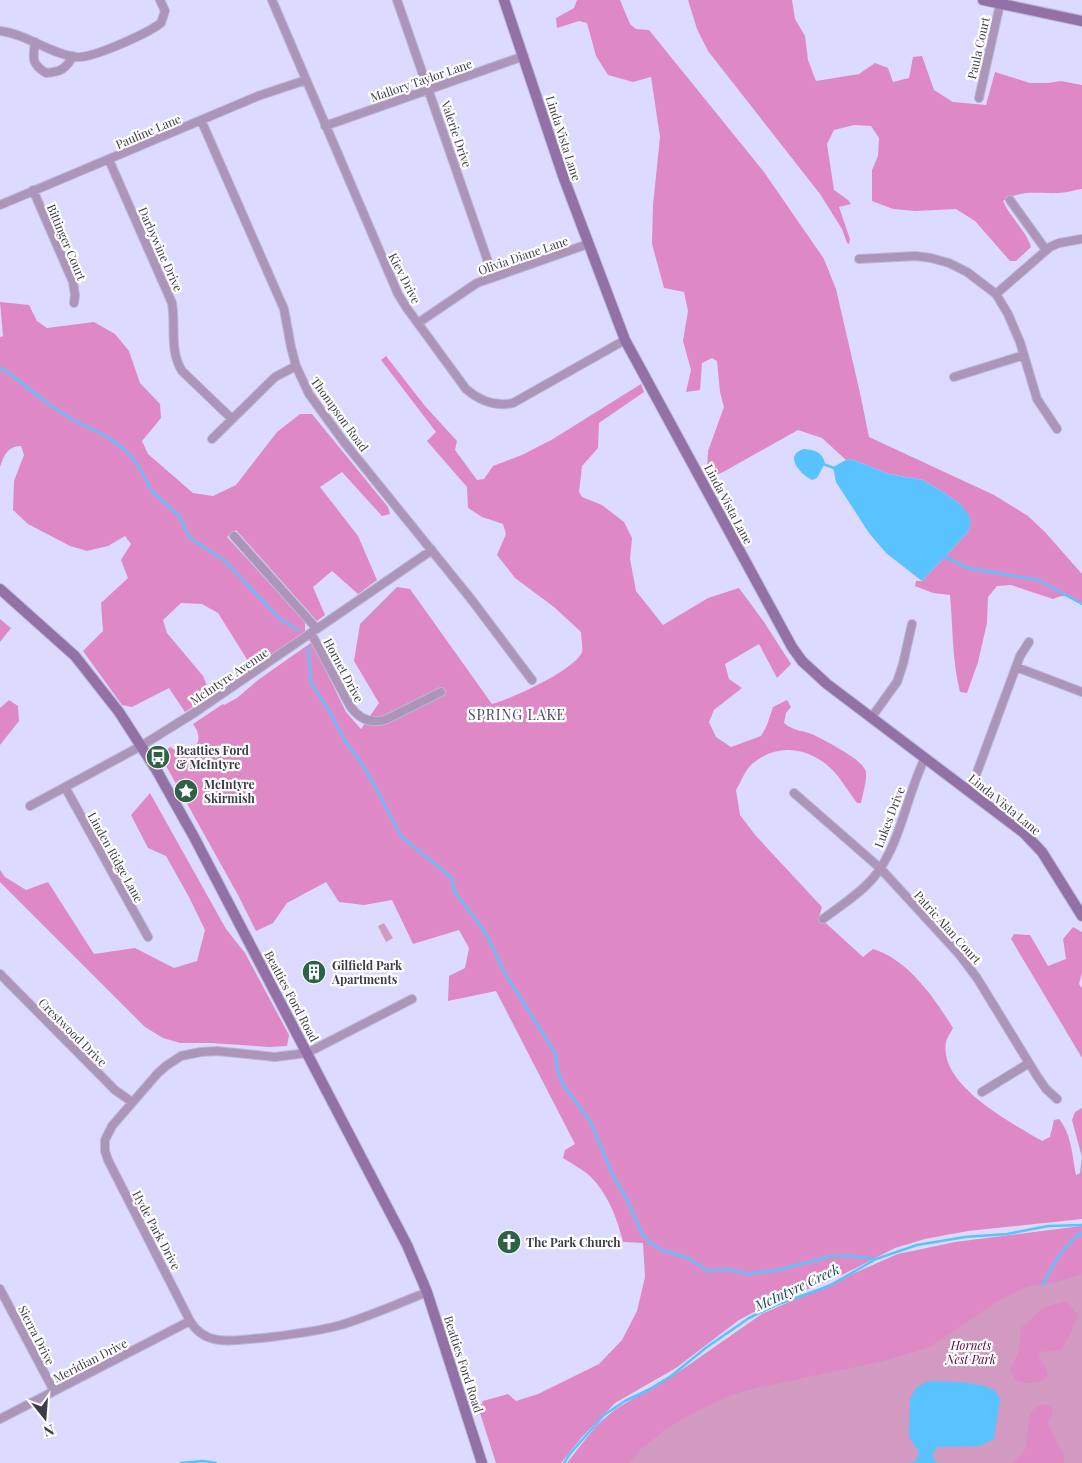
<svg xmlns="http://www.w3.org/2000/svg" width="1082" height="1463" viewBox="0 0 1082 1463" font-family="'Playfair Display',serif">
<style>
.green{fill:#d29ac0}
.forest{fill:#de89c5}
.water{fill:#59c3ff}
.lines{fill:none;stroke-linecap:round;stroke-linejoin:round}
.stream{stroke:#59c3ff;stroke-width:2.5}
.street-casing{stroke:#b9b8d7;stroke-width:10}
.secondary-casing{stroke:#b9b8d7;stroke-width:12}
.street{stroke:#ac95b9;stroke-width:8}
.secondary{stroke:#9371a6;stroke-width:10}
.labels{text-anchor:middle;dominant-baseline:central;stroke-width:4.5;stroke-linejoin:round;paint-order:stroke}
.street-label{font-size:12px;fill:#3b3b49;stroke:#fff}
.poi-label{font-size:12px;font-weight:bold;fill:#3b3b49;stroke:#fff;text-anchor:start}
.park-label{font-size:12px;font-style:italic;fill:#530444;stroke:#fff}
.neighbourhood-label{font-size:14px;letter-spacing:1px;fill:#494764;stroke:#fff}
.water-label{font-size:14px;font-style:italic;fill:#1a465e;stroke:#fff}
</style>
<rect width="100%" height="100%" fill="#dcdbff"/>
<path class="green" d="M384 923 393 938 386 942 378 926Z
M1082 1226V1463H567L597 1425 616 1409 686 1367 762 1314 898 1254Z"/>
<path class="forest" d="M577 0H620L630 24 636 29 649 30 764 172 824 259 836 289 860 393 869 437 994 495 1028 516 1045 532 1082 574V605C1073 596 1065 593 1053 599L1011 585 997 586 988 597 987 623 978 662 967 693 960 692C952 660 953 628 950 595L933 593 915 586 916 581H922L968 532 969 529 960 504 943 492 923 480 889 474 851 459 846 460 822 438 798 430 725 471 716 475 707 471 708 451 724 407 720 392 717 361 712 358 702 363 700 390 686 392 691 370 683 341 688 311 684 292 664 288 652 244 653 205 660 137 651 77 633 82 608 75 596 56 587 23 579 21 557 28 556 18 574 8Z
M688 0H792L795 19 805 36 808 60 816 81 859 74 875 63 888 68 893 82 909 78 913 57 922 56 934 90 953 102 986 105 995 72 1030 83H1048L1061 81 1082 85V189C1074 190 1066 193 1058 193 1036 194 1023 189 1003 201 1010 217 1027 232 1031 247L1016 261H1010L975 221 956 209 916 211 893 209 872 201V170L878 156 879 138 871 126 854 125 834 130 827 144 834 190 848 200 851 204 839 207 850 239 849 244 847 243 842 229 820 194 708 51 697 29Z
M0 302 29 305 37 321 47 328 94 322 115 334 129 351 140 383 160 404 161 418 142 441 148 454 193 493 213 496 236 485 277 432 300 414H312L388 507 390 514 382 516 342 472 320 487 358 536 377 580 358 594 332 571 313 587 325 615 317 621 236 530 227 537 305 622V631L287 646 253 669 218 613 202 604 181 603 163 620 167 633 203 676 211 695 185 712 169 688 132 707 122 705 83 651 103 631 101 603 128 578 121 560 131 544 125 536 108 546 87 551 70 546 28 524 13 510 14 481 24 455 21 446C8 446 4 455 0 467V337L3 336Z
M386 356 425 406 457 441 455 450 477 480 484 479 493 466 522 455 553 439 641 384 644 392 599 423 598 448 582 466 579 492 582 497 602 505 624 522 632 538 630 559 636 591 663 625 708 598 739 588 764 622 791 664 777 678 759 644 725 664 729 679 742 688 714 710 709 722 716 737 731 747 761 736 767 725 773 707 787 700 791 707 786 713 784 723C795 732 804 730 816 736 827 742 864 760 866 772 867 781 863 793 861 803H857C850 794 844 784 837 775 815 749 780 740 752 764 745 770 741 782 736 790L740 815 756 836 822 907 819 917 863 957 873 949C908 959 935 999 953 1028 951 1032 947 1038 946 1042 938 1085 1012 1123 1042 1141L1050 1137 1054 1120 1059 1119C1072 1135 1072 1155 1076 1175L1080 1173 1082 1157 1072 1120 1075 1112 1082 1108V1219L968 1231 925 1239 895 1248 844 1274 760 1309 739 1320 676 1368 615 1403 582 1437 561 1463H496L479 1410 483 1401 508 1394 516 1401 538 1394 599 1364 622 1340 637 1311 645 1277 643 1243 623 1242C617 1218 608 1194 590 1176 582 1169 572 1164 563 1158L565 1150 575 1144 496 991 448 1001 449 976 465 968 469 948 459 930 413 944 392 900 364 905 339 902 326 882 287 903 273 923 256 931 238 895 160 755 170 747C173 749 175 750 178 751 188 753 201 746 198 735 198 731 195 727 193 724L223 704 224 705 237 698 258 680 312 642 346 712 361 729 379 703 354 661 360 624 397 587 410 589 492 704C511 699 575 670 582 652 583 647 581 638 581 632L554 607 515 578 497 555 506 534 503 524 482 517 468 508 467 487 427 441 436 432 381 360Z
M0 619 11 628 0 642Z
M9 700 18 706 19 721 0 745V708Z
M150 793 226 929 245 953 289 1035 287 1046 269 1047 211 1043H180L163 1038 145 1027 0 882V870L5 877 26 890 48 882 94 954 135 948 174 968 197 961 205 930 189 897 166 856 148 848 131 815Z
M1073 927 1082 932V972L1079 984 1082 988V1058L1011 939 1014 934 1030 935 1048 966 1066 959 1063 939Z
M1082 1226V1274L1061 1281 1027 1287 998 1301 930 1347 884 1361 756 1388 729 1396 695 1412 665 1430 641 1449 629 1463H567L597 1425 616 1409 686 1367 762 1314 898 1254 955 1242Z
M1067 1301 1078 1316 1071 1333 1061 1350 1039 1352C1039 1361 1049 1368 1047 1377 1038 1385 1026 1384 1015 1380L1010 1370 1019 1350 1021 1328 1044 1307Z
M1044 1404 1052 1408 1053 1411 1048 1422 1050 1428 1054 1438 1064 1455V1463H1012C1017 1460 1023 1454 1025 1449 1030 1435 1023 1406 1044 1404Z"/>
<path class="water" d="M804 449C815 450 822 452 825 463L817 478 812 480C800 474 783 455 804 449Z
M851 459 889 474 923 480 943 492 960 504 969 515 971 523 968 532 922 581 886 553 869 533 836 482 833 467 846 460Z
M931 1381C945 1381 977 1382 990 1388 995 1390 998 1395 1000 1399L994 1439 980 1446 937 1447 933 1453V1459L938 1463H909L916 1461 919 1452 909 1437 910 1399 916 1388 922 1384Z"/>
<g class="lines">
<path class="stream" d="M0 368 9 373 51 406 72 419 108 437 124 449 136 462 152 491 179 516 190 538 225 561 279 618 298 630
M823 464 834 468
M943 556 968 568 1038 580 1082 604
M308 647 311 683 331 714 345 741 362 764 376 788 401 836 452 878 454 891 487 935 504 972 556 1054 557 1068 562 1083 590 1121 614 1178 626 1197 641 1232 649 1242 662 1250 688 1258 708 1271 728 1269 748 1274 778 1270 832 1256H849L876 1259
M1043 1285C1052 1265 1064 1245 1082 1232
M181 1463 203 1461 216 1463
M564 1463 569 1455 604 1415 625 1401 650 1389 671 1376 707 1347 749 1318 776 1305 829 1286 876 1259 917 1245 965 1237 1007 1234 1048 1226 1082 1225"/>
<g class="street-casing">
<path id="street" d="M272 0 398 294 406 307 466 389C480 401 495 407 513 403L625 340
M397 0 493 276
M0 31C27 34 50 54 76 57 92 59 148 33 161 23L165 11 160 0
M35 42C33 58 31 64 46 73 60 72 66 69 73 56
M979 98 1000 4
M201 120 284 309 291 347 296 366 309 394 344 442 471 599 532 680
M325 126 524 56
M109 160 172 303C176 327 169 350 182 371L232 419
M33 190 73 282 75 295 74 303
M1010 200 1046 250
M0 205 258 96 306 80
M859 259 916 256 931 258 949 263 967 272 996 294 1008 314 1020 342 1037 399 1057 429
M996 294 1050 247 1059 243 1082 239
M418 323 477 283 588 244
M954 377 1024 355
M212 439 275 377 296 366
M234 536 317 629
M311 633 350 706C359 719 370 724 385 720L441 692
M1016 667 1082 692
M871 718 897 682 903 664 912 624
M65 787 148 937
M966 789 976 775 1020 656 1029 642
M794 793 880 868 959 954 977 978 1037 1076 1046 1089 1057 1099
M30 806 141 746 194 713 432 550
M823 919C840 906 860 894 874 877 901 844 906 796 925 758
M0 974 115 1090 132 1102
M412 999 307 1053 275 1057 217 1051 201 1052 181 1056 166 1066 158 1073 112 1126 105 1140V1151L108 1160 190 1321C206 1348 235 1340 262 1338 289 1335 315 1332 341 1325 370 1316 398 1304 427 1292
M982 1092 1029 1063
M0 1289 54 1391
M0 1419 190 1321"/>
</g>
<g class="secondary-casing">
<path id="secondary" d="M504 0 563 176 625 340 792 647 802 661 827 684 1024 833 1042 852 1082 916
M983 0 1082 21
M0 589 75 656 119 712 157 771 194 837 407 1245 427 1292 482 1463"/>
</g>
<use href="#street" class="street"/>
<use href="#secondary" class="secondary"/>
</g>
<defs>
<g id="bus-disc" transform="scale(1.25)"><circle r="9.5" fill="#2d6247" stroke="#fff"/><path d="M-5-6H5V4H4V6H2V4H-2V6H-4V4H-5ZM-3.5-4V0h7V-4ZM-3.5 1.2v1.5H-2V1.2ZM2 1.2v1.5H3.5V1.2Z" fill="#fff"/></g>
<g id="sight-disc" transform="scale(1.25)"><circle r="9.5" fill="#2d6247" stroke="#fff"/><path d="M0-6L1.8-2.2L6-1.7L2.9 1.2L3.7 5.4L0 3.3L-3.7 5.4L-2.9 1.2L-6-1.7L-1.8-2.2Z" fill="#fff"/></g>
<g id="building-disc" transform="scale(1.25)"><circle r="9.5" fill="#2d6247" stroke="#fff"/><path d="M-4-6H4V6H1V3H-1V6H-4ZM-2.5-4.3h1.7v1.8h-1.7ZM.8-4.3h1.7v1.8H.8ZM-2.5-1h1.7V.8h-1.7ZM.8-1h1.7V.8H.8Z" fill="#fff"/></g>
<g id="church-disc" transform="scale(1.25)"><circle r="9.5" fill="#2d6247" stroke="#fff"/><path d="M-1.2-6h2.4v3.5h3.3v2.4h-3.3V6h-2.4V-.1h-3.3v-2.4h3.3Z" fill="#fff"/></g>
</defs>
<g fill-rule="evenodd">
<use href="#bus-disc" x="158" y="757"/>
<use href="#sight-disc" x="186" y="791"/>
<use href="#building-disc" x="314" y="972"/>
<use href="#church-disc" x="509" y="1242"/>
</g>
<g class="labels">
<g class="street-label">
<text transform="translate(978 48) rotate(-77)">Paula Court</text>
<text transform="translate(421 80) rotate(-19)">Mallory Taylor Lane</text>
<text transform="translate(148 131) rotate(-23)">Pauline Lane</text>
<text transform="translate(457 134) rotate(71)">Valerie Drive</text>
<text transform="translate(564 138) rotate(72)">Linda Vista Lane</text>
<text transform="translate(67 242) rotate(67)">Bittinger Court</text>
<text transform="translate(161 249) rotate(66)">Darbywine Drive</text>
<text transform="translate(523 255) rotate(-19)">Olivia Diane Lane</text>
<text transform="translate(405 278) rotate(63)">Kiev Drive</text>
<text transform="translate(340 414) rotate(54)">Thompson Road</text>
<text transform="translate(729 504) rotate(62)">Linda Vista Lane</text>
<text transform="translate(344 670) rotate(62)">Hornet Drive</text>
<text transform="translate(229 676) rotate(-34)">McIntyre Avenue</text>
<text transform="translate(1005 804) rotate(39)">Linda Vista Lane</text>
<text transform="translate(889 817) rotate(-69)">Lukes Drive</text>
<text transform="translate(116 857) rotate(61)">Linden Ridge Lane</text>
<text transform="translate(948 927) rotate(48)">Patric Alan Court</text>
<text transform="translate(292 996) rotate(62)">Beatties Ford Road</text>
<text transform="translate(73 1032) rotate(45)">Crestwood Drive</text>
<text transform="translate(157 1230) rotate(62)">Hyde Park Drive</text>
<text transform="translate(37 1335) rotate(63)">Sierra Drive</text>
<text transform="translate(90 1360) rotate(-27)">Meridian Drive</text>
<text transform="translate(464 1364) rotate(72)">Beatties Ford Road</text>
</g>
<g class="poi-label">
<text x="176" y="750">Beatties Ford<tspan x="176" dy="14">&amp; McIntyre</tspan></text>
<text x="204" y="784">McIntyre<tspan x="204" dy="14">Skirmish</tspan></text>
<text x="332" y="965">Gilfield Park<tspan x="332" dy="14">Apartments</tspan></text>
<text x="526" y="1242">The Park Church</text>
</g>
<g class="park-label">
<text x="971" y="1345">Hornets<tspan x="971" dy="14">Nest Park</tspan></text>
</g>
<g class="neighbourhood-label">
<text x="517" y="714">SPRING LAKE</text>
</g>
<g class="water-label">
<text transform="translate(797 1287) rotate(-25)">McIntyre Creek</text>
</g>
</g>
<g transform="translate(45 1418) rotate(163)" stroke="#ffffff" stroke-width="4" paint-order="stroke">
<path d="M0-4L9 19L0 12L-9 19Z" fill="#3b3b49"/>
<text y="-8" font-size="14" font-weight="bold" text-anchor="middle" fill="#3b3b49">N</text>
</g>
</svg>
